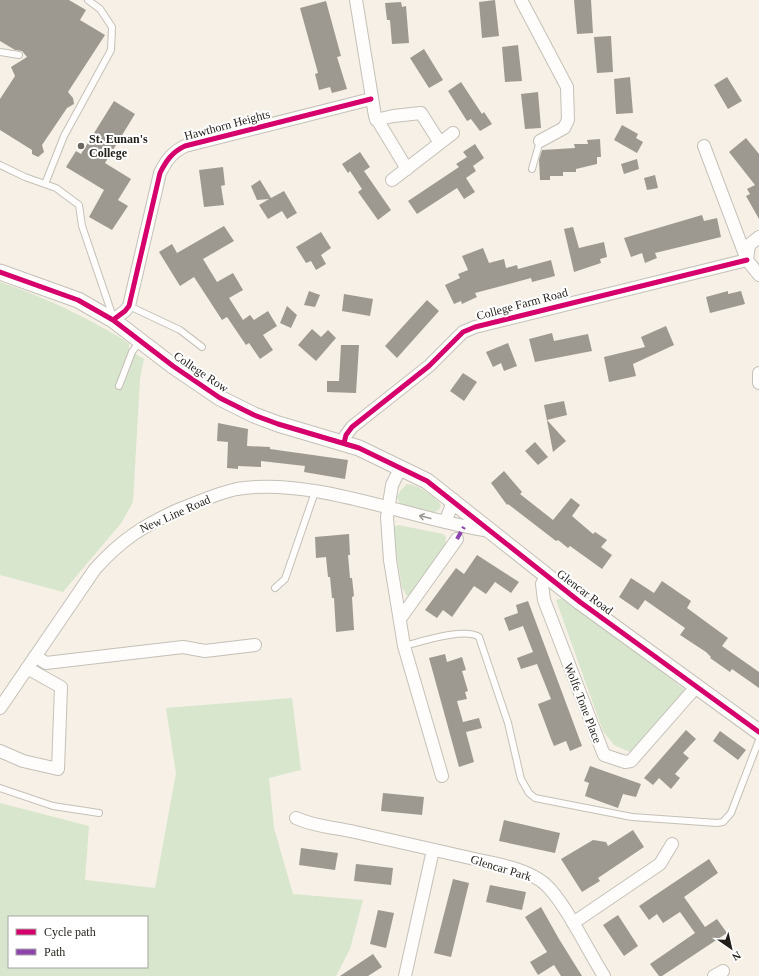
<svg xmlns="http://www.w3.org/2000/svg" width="759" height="976" viewBox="0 0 759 976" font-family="'Times New Roman',serif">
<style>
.green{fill:#d7e6cc;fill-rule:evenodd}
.building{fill:#9d9991}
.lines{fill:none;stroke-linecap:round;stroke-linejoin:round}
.service-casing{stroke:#c5c0b8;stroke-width:8}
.minor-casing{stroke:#c5c0b8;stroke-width:14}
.tertiary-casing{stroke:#c5c0b8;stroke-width:17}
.service{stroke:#fefdfb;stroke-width:6}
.minor{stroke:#fefdfb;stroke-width:12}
.tertiary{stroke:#fefdfb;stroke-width:15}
.quiet{stroke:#8e44ad;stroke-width:4;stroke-dasharray:8 4;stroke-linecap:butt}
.cycleway-casing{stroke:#fff;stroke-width:8}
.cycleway{stroke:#d6006c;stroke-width:5}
.oneway{stroke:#9b9995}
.poi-dot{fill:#6c6860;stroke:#fff;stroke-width:1.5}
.labels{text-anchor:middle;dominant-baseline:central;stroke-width:4;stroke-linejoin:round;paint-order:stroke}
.street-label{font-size:12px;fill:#221e18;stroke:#fff}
.poi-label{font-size:12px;font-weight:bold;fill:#221e18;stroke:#fff;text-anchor:start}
</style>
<rect width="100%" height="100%" fill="#f6f0e6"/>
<path class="green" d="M0 282C46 298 83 315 124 340L129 344V350L144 359 140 378 133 502 122 522 63 592 0 575Z
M407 484C418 484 435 497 441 505L439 510 432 513 401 505 397 498 400 491Z
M398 525 443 534 446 537 445 546 411 594 407 596 402 587 392 528Z
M567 597 685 690V697L639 750 630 752 614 745 603 731 556 600Z
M292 698 301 770 269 778 274 828 293 894 363 900 350 949 336 976H0V803L89 826 85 880 155 888 176 773 166 708ZM9 917H147V967H9Z"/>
<path class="building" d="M0 0H69L86 10 80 20 105 35 68 92 73 98 74 104 67 108 42 145 44 152 38 157 32 154V150L0 130V99L15 76 11 67 27 57 22 51 15 50 0 41Z
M495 0 499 36 482 38 479 2Z
M574 0H591L593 33 577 34Z
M326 1 341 56 337 57 347 89 332 93 330 87 319 90 315 74 318 73 300 8Z
M401 2 402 7 406 6 409 43 392 44 390 20H387L385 3Z
M611 36 613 72 597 73 594 37Z
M518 45 522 81 505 82 502 47Z
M424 49 443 80 429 88 410 58Z
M630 77 633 113 616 114 614 79Z
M727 77 742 101 728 109 714 85Z
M461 82 482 114 484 112 492 124 480 131 471 119 467 121 448 91Z
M538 92 541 128 525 129 521 94Z
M114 101 135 114 105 163 131 179 118 200 128 206 112 230 89 217 104 190 66 167 76 151 81 154Z
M622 125 638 134 636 138 643 142 637 153 614 140Z
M746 138 759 154V219L746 196 750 194 747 189 755 185 729 152Z
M600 139 601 157H597V164L576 169V172H563V176H550V180H540L539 160 542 150 575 148 574 144H588L587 140Z
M475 144 484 158 473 166 476 171 466 178 475 192 464 199 457 188 417 214 408 201 459 167 456 164 467 157 463 152Z
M360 152 370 167 364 171 391 210 378 220 358 192 362 189 350 171 348 173 342 164Z
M637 159 639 169 624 174 621 164Z
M223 167 225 185 221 186 224 205 204 207 199 170Z
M655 175 658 188 647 190 644 178Z
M260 180 271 198 284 191 297 213 287 219 282 211 268 219 259 205 269 199 257 200 251 186Z
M702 215 704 221 717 218 721 237 655 253 657 258 645 263 642 253 631 257 624 238Z
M224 226 234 241 203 259 217 282 233 273 243 290 229 298 243 320 250 315 254 320 268 311 277 326 263 335 273 350 260 359 249 343 246 345 227 317 222 320 194 277 180 286 159 252 172 244 177 253Z
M573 227 579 248 604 242 607 257 600 259 601 263 574 272 564 229Z
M321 232 331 248 321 255 326 264 316 270 311 261 306 263 296 247Z
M483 248 489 263 504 259 506 268 517 265 518 269 551 260 555 276 532 282 531 278 475 293 477 297 462 304 461 301 454 304 445 285 460 278 458 274 468 270 462 256Z
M309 291 320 295 315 307 304 305Z
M728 291V294L741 291 745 304 710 313 706 297Z
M344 294 373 299 370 316 342 311Z
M427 300 439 311 397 358 385 346Z
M287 306 297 315 291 328 280 323Z
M666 326 674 345 633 364 636 376 609 382 604 357 645 347 641 337Z
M312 329 321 337 328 330 336 338 316 361 298 345Z
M552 333 554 341 588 334 592 351 535 362 529 339Z
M508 343 517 366 504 371 501 363 493 367 486 352Z
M341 345H359L356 393 327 392V381H339Z
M463 373 477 382 464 401 450 391Z
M564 401 567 415 547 420 566 441 553 452 544 405Z
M218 423 248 429 247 446 270 447V449L348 460 345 479 304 472 305 466 261 461V467L238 466V469L227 468 228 442 217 441Z
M535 442 548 457 538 465 525 451Z
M504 471 522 492 520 494 553 520 571 498 580 505 572 516 593 534 595 532 607 540 601 547 612 555 602 569 570 546 568 548 558 540 556 541 508 504 507 505 491 483Z
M349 534 350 555H348L350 578H352L354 596 352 597 354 630 336 632 334 598H332L330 577H328L326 557 316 558 315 537Z
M477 555 519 582 511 593 495 582 486 594 474 586 452 617 443 610 437 618 425 610 456 568 464 574Z
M631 578 654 593 662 581 691 601 687 608 728 638 722 646 759 672V688L732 669 730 672 710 658 711 657 706 652 680 635 685 628 645 600 638 610 619 597Z
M528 601 582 746 570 751 566 741 554 746 551 739 538 704 551 699 537 664 521 669 517 658 533 652 523 626 509 631 504 618 518 613 516 605Z
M445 654 447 662 462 657 466 670 462 671 468 691 465 692 467 699 457 701 463 722 479 718 482 728 466 732 474 762 459 767 429 658Z
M686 730 696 739 683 753 689 758 675 774 680 778 671 789 659 778 653 785 644 778Z
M720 731 746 750 738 760 713 741Z
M590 766 641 784 636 797 623 794 618 808 585 796 589 783 584 781Z
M383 793 424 797 422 815 381 811Z
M504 820 560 833 555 853 499 841Z
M633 830 644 847 598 878 600 881 582 892 561 859 593 840 606 842 608 846Z
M301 848 338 853 335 870 299 865Z
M709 859 718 873 684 897 705 927 717 919 727 933 662 976H659L650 964 695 933 680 912 663 923 657 914 649 920 639 906Z
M356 864 393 868 391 885 354 881Z
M453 879 469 883 451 957 434 953Z
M490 885 526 892 522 910 486 902Z
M541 907 559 939 582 976H561L554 965 538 975 530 962 547 952 525 917Z
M378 910 394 913 386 948 370 944Z
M618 915 638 946 624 956 603 925Z
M373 954 382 967 368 976H340Z"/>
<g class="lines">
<g class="service-casing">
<path id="service" d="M0 52 19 55
M0 165 25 177 56 188 79 205 82 226 113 317
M532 169 540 141
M45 184 64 136 111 50 112 27 100 9 88 0
M129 306 180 330 202 347
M119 386 132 352 140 341
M275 588 285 579 315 492
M404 646C420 642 465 627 479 637L508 723 521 779 529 793 535 798 632 817 717 823 723 822 731 813 759 740
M0 788 53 806 99 813"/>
</g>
<g class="minor-casing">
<path id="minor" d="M356 0 375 116 407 169
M521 0 567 87 568 120 564 128 540 141
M376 120 393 116 421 113 440 143
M704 146 747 260 759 275
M392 180 453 133
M747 260 749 245 759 237
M113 320 125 311 129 306 160 173C166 161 172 152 185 146L371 99
M759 373V383
M344 443 346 435 352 427 429 366 463 332 475 327 747 260
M401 467 392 485 387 517 390 560 404 646 442 776
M445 522 454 500
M546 576 542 584 544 600 604 755 625 762 631 761 696 687
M400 619 457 539
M35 656 46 663 183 647 205 651 255 645
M0 708 95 569C121 540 144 525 180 509 198 502 218 493 237 489 313 476 413 520 490 531
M0 751 23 761 58 769 61 687 27 668
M296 818C315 827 334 827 355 832 396 841 438 851 479 860 501 865 527 869 545 884 565 902 588 951 604 976
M573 923 660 864 672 844
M405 976 433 850
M714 976 723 971"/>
</g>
<g class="tertiary-casing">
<path id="tertiary" d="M0 272 78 300 113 320 173 366 220 398 254 415 278 424 359 448 427 481 580 602 759 732"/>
</g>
<use href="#service" class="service"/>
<use href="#minor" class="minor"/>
<use href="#tertiary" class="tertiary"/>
<path class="quiet" d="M457 539 464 527"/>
<g class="cycleway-casing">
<path id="cycleway" d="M0 272 78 300 113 320 173 366 220 398 254 415 278 424 359 448 427 481 580 602 759 732
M113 320 125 311 129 306 160 173C166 161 172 152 185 146L371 99
M344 443 346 435 352 427 429 366 463 332 475 327 747 260"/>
</g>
<use href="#cycleway" class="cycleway"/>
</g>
<defs><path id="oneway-shaft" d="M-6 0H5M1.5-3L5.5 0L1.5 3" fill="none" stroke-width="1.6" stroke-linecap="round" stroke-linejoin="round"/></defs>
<use class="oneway" href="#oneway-shaft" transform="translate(425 517) rotate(-166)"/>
<circle class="poi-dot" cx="81" cy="146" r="4"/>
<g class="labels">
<g class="street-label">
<text transform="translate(227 125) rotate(-15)">Hawthorn Heights</text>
<text transform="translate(522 304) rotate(-15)">College Farm Road</text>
<text transform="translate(201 372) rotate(34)">College Row</text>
<text transform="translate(175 514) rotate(-24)">New Line Road</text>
<text transform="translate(585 592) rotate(37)">Glencar Road</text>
<text transform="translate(583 703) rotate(69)">Wolfe Tone Place</text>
<text transform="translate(501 868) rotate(17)">Glencar Park</text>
</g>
<g class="poi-label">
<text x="89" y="139">St. Eunan's<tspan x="89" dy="14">College</tspan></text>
</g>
</g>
<rect x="8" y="916" width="140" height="52" fill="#ffffff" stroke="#a7a5a3"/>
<rect x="16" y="929" width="20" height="6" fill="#d6006c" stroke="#a7a5a3"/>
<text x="44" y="936" font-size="12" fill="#221e18">Cycle path</text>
<rect x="16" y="949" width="20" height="6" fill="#8e44ad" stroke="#a7a5a3"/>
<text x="44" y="956" font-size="12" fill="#221e18">Path</text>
<g transform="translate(731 948) rotate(146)" stroke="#ffffff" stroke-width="3" paint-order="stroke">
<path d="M0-3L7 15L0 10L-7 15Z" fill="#221e18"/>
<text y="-6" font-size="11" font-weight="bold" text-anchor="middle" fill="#221e18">N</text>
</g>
</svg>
